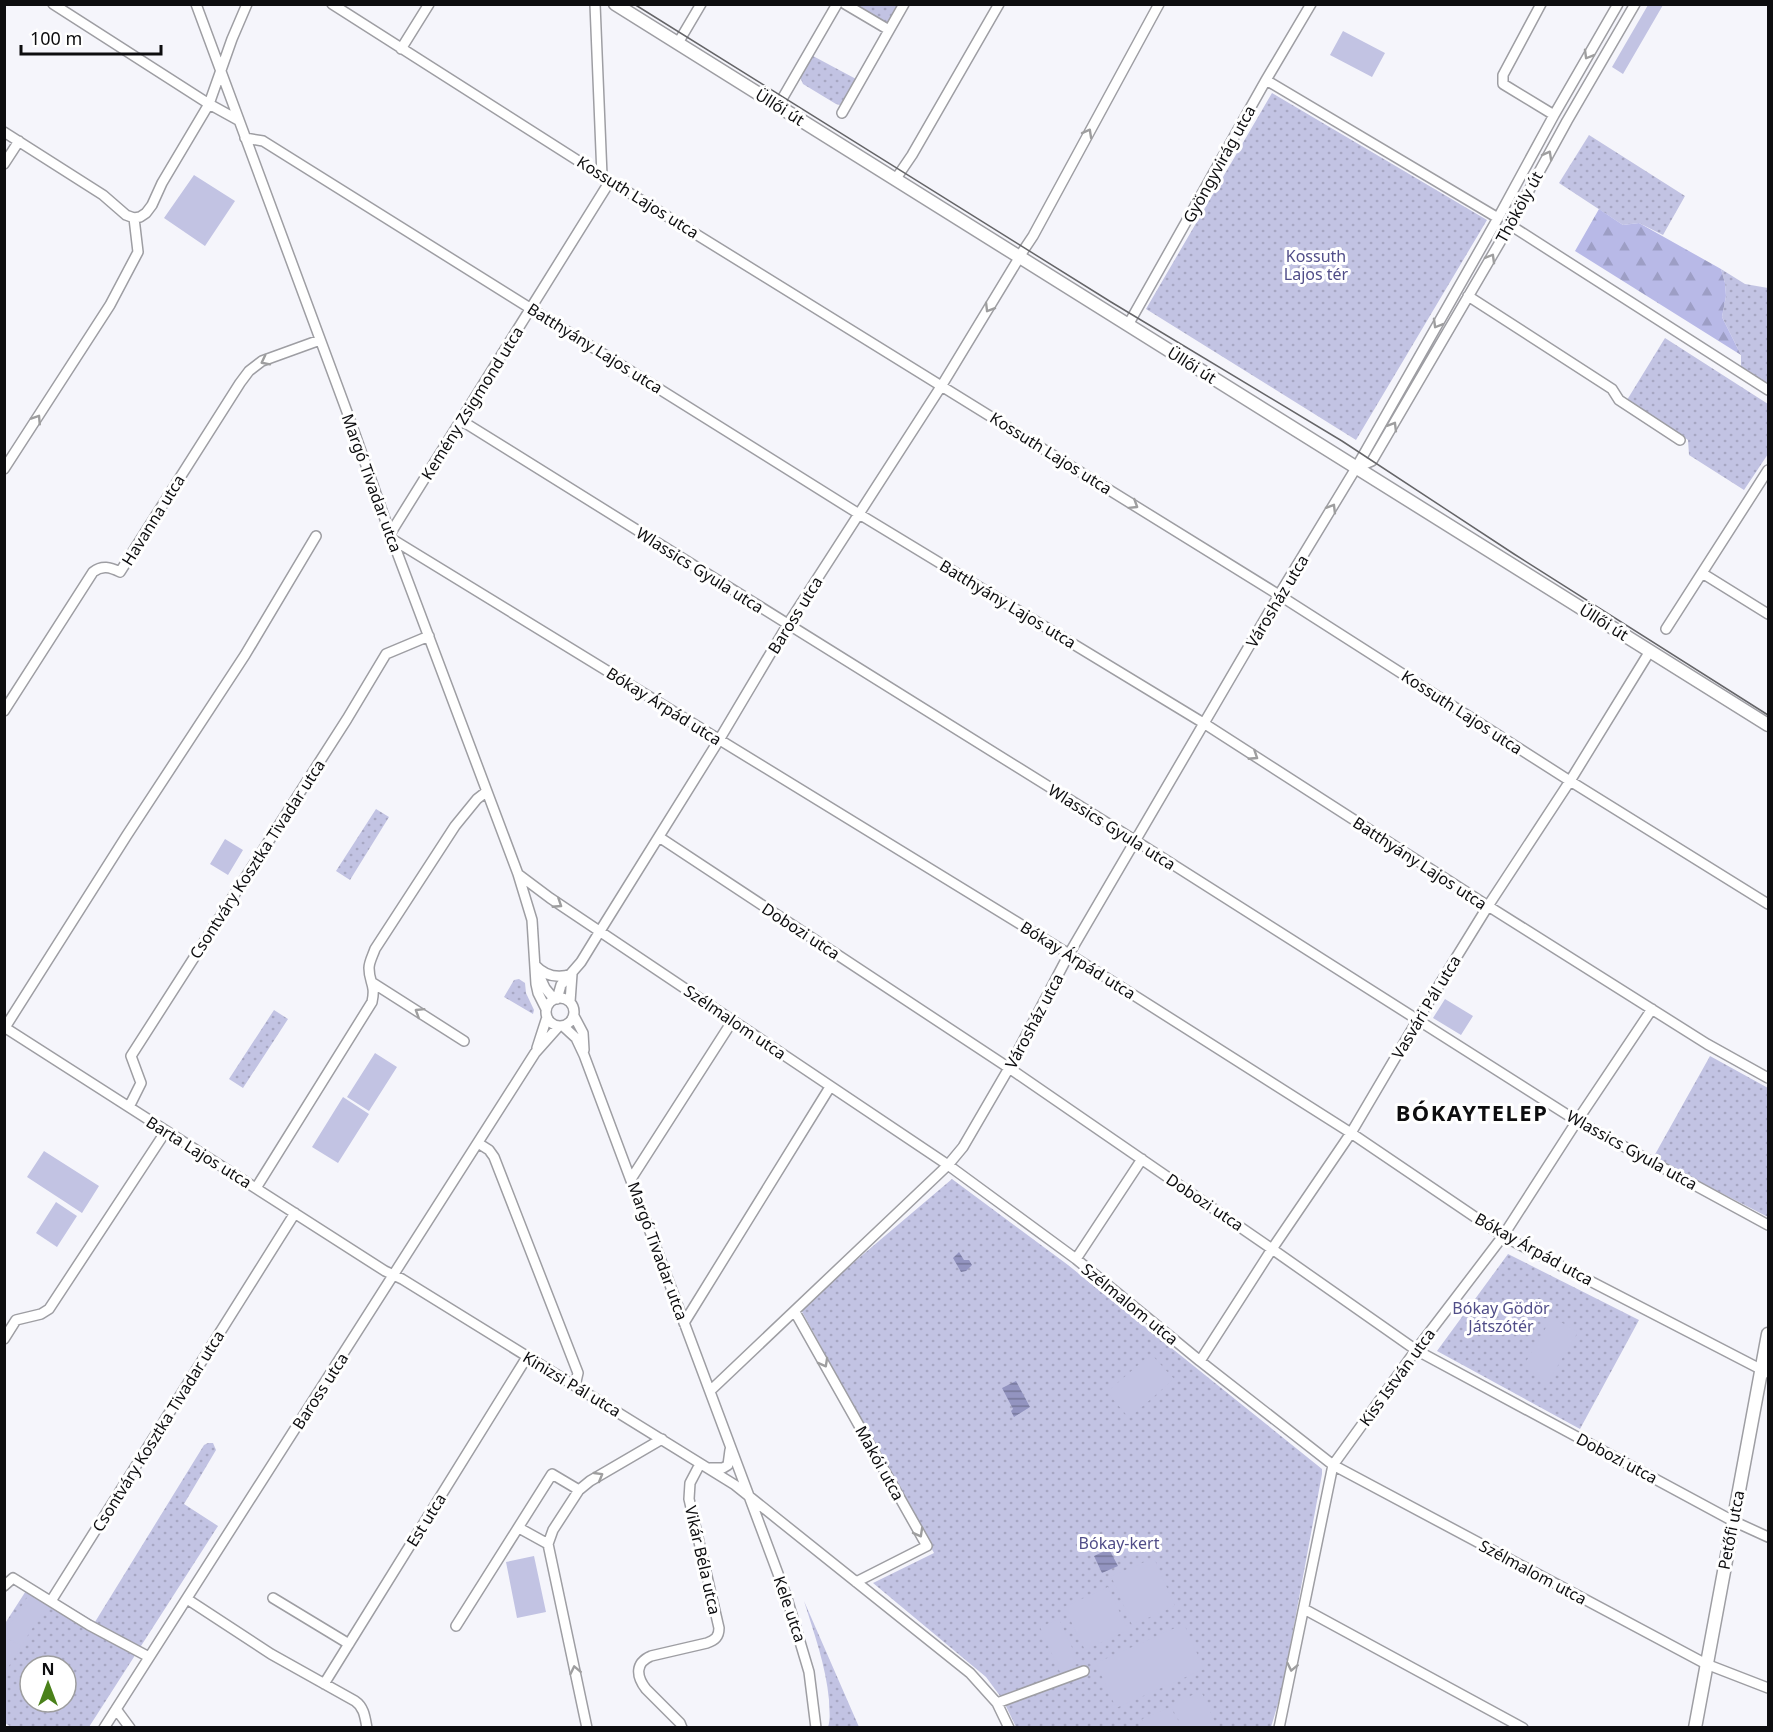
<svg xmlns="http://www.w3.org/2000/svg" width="1773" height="1732" viewBox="0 0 1773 1732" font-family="'Noto Sans',sans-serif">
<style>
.grass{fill:url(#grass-dots);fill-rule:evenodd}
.forest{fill:url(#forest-firs)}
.garden{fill:#c2c3e3}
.water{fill:url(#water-rules)}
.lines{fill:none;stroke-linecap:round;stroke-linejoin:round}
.minor-casing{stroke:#9e9ea3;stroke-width:12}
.major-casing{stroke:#9e9ea3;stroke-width:15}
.minor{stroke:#fff;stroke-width:9}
.major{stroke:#fff;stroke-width:12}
.tram{stroke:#656568;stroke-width:1.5}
.oneway{stroke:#9e9e9f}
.labels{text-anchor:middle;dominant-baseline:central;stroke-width:6;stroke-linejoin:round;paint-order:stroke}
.street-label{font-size:16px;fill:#0d0d0f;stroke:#fff}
.park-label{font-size:16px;fill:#504d88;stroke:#fff}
.district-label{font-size:22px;font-weight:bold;letter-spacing:1.5px;fill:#0d0d0f;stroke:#fff}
</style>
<defs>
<pattern id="grass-dots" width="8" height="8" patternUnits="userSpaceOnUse" patternTransform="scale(1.5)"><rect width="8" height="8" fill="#c2c3e3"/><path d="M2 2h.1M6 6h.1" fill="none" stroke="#a6a6c2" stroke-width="1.8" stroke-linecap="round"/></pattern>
<pattern id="forest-firs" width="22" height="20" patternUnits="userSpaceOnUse" patternTransform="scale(1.5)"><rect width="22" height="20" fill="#b8b9e7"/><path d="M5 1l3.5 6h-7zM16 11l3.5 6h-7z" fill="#9d9ec5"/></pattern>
<pattern id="water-rules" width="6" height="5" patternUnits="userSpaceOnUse" patternTransform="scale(1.5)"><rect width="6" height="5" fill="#9394c0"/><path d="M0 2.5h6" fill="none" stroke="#76779a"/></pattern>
</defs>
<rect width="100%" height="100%" fill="#f5f5fb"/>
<path class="grass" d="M852 5H900L891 21 883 23Z
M813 56 856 79 840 105 836 104 803 84 800 77Z
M1272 93 1487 220 1356 440 1146 309Z
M1589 135 1685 196 1663 235 1639 223 1623 225 1559 183Z
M1721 269 1745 284 1768 288V390L1741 372V355L1722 317 1726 296 1725 283Z
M1665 338 1768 404V454L1744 490 1689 455 1688 440 1627 400Z
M376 809 389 817 350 880 336 871Z
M519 979 525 983 526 993 534 1010 533 1014 504 997 514 980Z
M274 1010 288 1019 243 1088 229 1079Z
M1710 1056 1768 1088V1217L1653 1158Z
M952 1179 1068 1265 1322 1469V1474L1282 1690 1271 1727H1016L1003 1700 986 1677 873 1583 934 1553 800 1308Z
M1508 1254 1639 1320 1580 1429 1437 1351Z
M208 1443H213L216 1450 184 1504 218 1526 89 1727H11L5 1723 4 1625 31 1583 95 1622 204 1445ZM30 1666H66V1702H30Z
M804 1601 859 1727H828C831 1718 829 1710 829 1700 826 1666 814 1633 804 1601Z"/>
<path class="forest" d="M1599 209 1623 225 1639 223 1721 269 1725 283 1726 296 1722 317 1741 355 1575 251Z"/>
<path class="garden" d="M1648 5H1663L1623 74 1612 67Z
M1343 31 1385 53 1372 77 1330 55Z
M194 175 235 201 205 246 164 218Z
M225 839 243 850 228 875 210 864Z
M1445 999 1473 1016 1461 1035 1433 1018Z
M375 1053 397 1067 369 1111 347 1097Z
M343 1097 369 1114 338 1163 312 1147Z
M44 1151 99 1186 82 1213 27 1177Z
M56 1202 77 1216 57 1247 36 1233Z
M1552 1317 1578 1332 1548 1382 1523 1367Z
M1151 1354 1174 1379 1129 1418 1107 1392Z
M534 1556 546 1612 517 1618 506 1562Z
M1154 1558 1175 1606 1132 1625 1111 1576Z
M1108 1587 1128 1630 1085 1650 1064 1607Z
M30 1593 48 1604 21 1646 5 1635 4 1633Z
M1059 1619 1079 1663 1060 1672 1040 1627Z
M1184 1624 1204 1669 1116 1708 1096 1663Z
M4 1636 21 1647 7 1669 5 1667Z
M1201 1691 1217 1727H1182L1171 1705Z
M1171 1707 1180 1727H1146L1142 1719Z"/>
<path class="water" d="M959 1252 964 1260H969L972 1265 966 1271 961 1272 953 1258Z
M1016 1381 1030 1407 1014 1417 1011 1411 1013 1409 1002 1388Z
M1109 1549 1118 1566 1102 1573 1094 1556Z"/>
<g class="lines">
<g class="minor-casing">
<path id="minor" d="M53 4 209 104 238 120
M196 4 350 420 392 539 518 874 532 920 536 984 538 993 546 1009
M332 4 602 176 1279 595 1570 781 1768 904
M595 4 602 176
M845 4 889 30
M1541 4 1503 75V84L1554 115
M678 43 701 4
M401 49 429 4
M1266 80 1498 218
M778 106 837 4
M842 113 904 4
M4 132 103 195 126 215 134 218
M245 138 263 141 859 514 1205 724 1488 906 1707 1044 1768 1078
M4 164 19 141
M895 180 912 155 999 4
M134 218 140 217 146 213 152 205 162 183 209 104 232 39 247 4
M1510 225 1768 390
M1019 257 1033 236 1159 4
M1468 296 1612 389 1619 400 1680 440
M1128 325 1266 80 1311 4
M462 421 1136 841 1577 1121 1768 1225
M1356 468 1372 461 1510 225 1567 121 1635 4
M4 469 110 305 138 252 134 218
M390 534 610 181
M392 539 1069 954 1351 1133 1503 1236 1768 1373
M1702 573 1768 614
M1666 629 1768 470
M4 711 93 572C102 565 110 567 120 572L240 383 249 371 262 361 320 340
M659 837 1009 1068 1272 1249 1416 1350 1733 1521 1768 1537
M518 874 550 898 948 1165 1076 1259 1200 1361 1333 1465 1706 1664 1768 1688
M535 965C545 976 557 979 572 974
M537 971 545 988 554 999
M373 983 464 1041
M546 1012a14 14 0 1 1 28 0a14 14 0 1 1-28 0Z
M557 999 561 985 581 962 600 931 719 740 788 624 942 385 1019 258
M570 1002 572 974
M574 1016 583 1033 584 1050
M563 1026 576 1038 584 1055 786 1595 809 1672 816 1728
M4 1027 385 1271 402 1279 735 1485 970 1673 997 1703 1009 1728
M4 1029 127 835 245 655 316 536
M537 1048 547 1017
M129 1107 141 1083 131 1056 347 719 386 654 429 636
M478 1143 489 1150 494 1157 578 1373 575 1386
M631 1179 733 1020
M256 1188 372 1002C376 984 369 983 369 968 369 962 373 955 375 949L455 826 477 799 486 792
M1076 1259 1142 1159
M795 1312 927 1546 856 1582
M684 1323 830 1087
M4 1339 16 1320 41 1314 49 1309 166 1131
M1200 1361 1272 1249 1351 1133 1417 1021 1488 906 1570 781 1650 651
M710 1391 948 1165 963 1147 1009 1068 1069 954 1279 595 1356 468 1498 218 1554 115 1618 4
M710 1468H723L728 1465 730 1450
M519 1528 548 1544
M4 1586 13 1578 89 1625 149 1657
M273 1598 349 1644
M187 1599 271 1654 355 1701C364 1707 365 1717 367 1728
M51 1601 295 1213
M1304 1609 1523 1728
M456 1626 552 1474 579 1490
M324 1684 527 1357
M997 1703 1084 1671
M116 1709 130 1728
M104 1728 535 1053 559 1026
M587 1728 548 1544 553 1530 579 1490 590 1481 662 1439
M682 1728 680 1723 646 1689C636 1676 635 1663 651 1656L707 1643C715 1640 719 1637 719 1628L689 1499 690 1483 700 1464
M1279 1728 1333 1465 1416 1350 1503 1236 1577 1121 1652 1009"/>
</g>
<g class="major-casing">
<path id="major" d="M615 4 1768 725
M1695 1728 1768 1334"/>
</g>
<use href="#minor" class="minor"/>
<use href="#major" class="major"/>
<path class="tram" d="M634 4 1111 302 1342 441 1514 554 1768 715"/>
</g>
<defs><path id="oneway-chevron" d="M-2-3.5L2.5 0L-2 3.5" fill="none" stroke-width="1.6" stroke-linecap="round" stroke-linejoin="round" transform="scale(1.5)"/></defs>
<g class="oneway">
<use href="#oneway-chevron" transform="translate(1588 55) rotate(120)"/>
<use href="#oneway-chevron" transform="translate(1088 133) rotate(-61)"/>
<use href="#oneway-chevron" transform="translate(1548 155) rotate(-61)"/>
<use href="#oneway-chevron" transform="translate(1491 258) rotate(-60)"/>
<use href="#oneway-chevron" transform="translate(989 308) rotate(121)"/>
<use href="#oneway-chevron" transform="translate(1437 324) rotate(120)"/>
<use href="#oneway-chevron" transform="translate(265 361) rotate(153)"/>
<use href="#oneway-chevron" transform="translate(37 419) rotate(-57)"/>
<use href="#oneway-chevron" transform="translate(1393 426) rotate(-59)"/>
<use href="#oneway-chevron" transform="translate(1134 505) rotate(32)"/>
<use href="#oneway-chevron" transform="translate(1332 508) rotate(-59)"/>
<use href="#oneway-chevron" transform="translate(1254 756) rotate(33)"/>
<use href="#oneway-chevron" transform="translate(558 904) rotate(33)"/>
<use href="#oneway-chevron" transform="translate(419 1012) rotate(-148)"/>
<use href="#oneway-chevron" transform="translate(824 1363) rotate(61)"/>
<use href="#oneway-chevron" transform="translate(599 1476) rotate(-30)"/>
<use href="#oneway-chevron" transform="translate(919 1533) rotate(61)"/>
<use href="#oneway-chevron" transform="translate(1292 1667) rotate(102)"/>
<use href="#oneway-chevron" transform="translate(575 1670) rotate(-102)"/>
</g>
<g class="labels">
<g class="street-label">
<text transform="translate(780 107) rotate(32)">Üllői út</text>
<text transform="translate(1219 164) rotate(-61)">Gyöngyvirág utca</text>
<text transform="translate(638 197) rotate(32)">Kossuth Lajos utca</text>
<text transform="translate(1519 207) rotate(-61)">Thököly út</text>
<text transform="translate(595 348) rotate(32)">Batthyány Lajos utca</text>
<text transform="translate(1192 365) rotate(32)">Üllői út</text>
<text transform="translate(472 403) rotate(-58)">Kemény Zsigmond utca</text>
<text transform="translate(1051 453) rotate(32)">Kossuth Lajos utca</text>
<text transform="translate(372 483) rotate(70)">Margó Tivadar utca</text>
<text transform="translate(153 520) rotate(-58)">Havanna utca</text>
<text transform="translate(700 570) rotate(32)">Wlassics Gyula utca</text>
<text transform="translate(1277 601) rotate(-59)">Városház utca</text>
<text transform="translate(1008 604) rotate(31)">Batthyány Lajos utca</text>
<text transform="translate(795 615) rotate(-58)">Baross utca</text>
<text transform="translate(1604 622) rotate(32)">Üllői út</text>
<text transform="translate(664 706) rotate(32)">Bókay Árpád utca</text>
<text transform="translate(1462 712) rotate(33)">Kossuth Lajos utca</text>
<text transform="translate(1112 827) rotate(32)">Wlassics Gyula utca</text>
<text transform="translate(257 859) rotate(-57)">Csontváry Kosztka Tivadar utca</text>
<text transform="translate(1420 863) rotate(33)">Batthyány Lajos utca</text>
<text transform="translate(801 931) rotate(33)">Dobozi utca</text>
<text transform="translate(1078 960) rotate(32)">Bókay Árpád utca</text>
<text transform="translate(1426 1007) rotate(-59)">Vasvári Pál utca</text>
<text transform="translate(1034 1021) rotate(-62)">Városház utca</text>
<text transform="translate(735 1022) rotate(34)">Szélmalom utca</text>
<text transform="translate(1632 1150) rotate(29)">Wlassics Gyula utca</text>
<text transform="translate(199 1152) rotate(32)">Barta Lajos utca</text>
<text transform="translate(1205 1202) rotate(34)">Dobozi utca</text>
<text transform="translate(1534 1249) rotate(29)">Bókay Árpád utca</text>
<text transform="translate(658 1251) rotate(70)">Margó Tivadar utca</text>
<text transform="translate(1130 1304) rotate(39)">Szélmalom utca</text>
<text transform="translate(1397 1377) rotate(-54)">Kiss István utca</text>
<text transform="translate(572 1384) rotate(31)">Kinizsi Pál utca</text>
<text transform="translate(320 1391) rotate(-57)">Baross utca</text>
<text transform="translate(158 1431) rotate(-58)">Csontváry Kosztka Tivadar utca</text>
<text transform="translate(1617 1458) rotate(28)">Dobozi utca</text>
<text transform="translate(880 1463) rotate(61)">Makói utca</text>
<text transform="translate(426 1520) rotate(-58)">Est utca</text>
<text transform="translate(1731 1530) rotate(-79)">Petőfi utca</text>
<text transform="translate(703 1560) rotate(77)">Vikár Béla utca</text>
<text transform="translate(1533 1572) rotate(28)">Szélmalom utca</text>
<text transform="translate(790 1609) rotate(71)">Kele utca</text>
</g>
<g class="park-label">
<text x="1316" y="256">Kossuth<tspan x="1316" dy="18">Lajos tér</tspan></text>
<text x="1501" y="1308">Bókay Gödör<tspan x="1501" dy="18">Játszótér</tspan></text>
<text x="1119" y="1543">Bókay-kert</text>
</g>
<g class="district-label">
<text x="1472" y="1112">BÓKAYTELEP</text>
</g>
</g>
<rect width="1773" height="1732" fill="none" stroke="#0d0d0f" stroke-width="12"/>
<g transform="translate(48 1684)"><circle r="28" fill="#ffffff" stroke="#9e9e9f" stroke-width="1.5"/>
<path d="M0-4.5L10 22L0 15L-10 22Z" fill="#4a811a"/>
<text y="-9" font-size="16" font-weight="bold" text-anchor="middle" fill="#0d0d0f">N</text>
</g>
<path d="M21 45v9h140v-9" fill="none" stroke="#0d0d0f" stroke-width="3"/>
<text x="30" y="45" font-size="18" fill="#0d0d0f" stroke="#ffffff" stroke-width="4.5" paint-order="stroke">100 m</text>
</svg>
